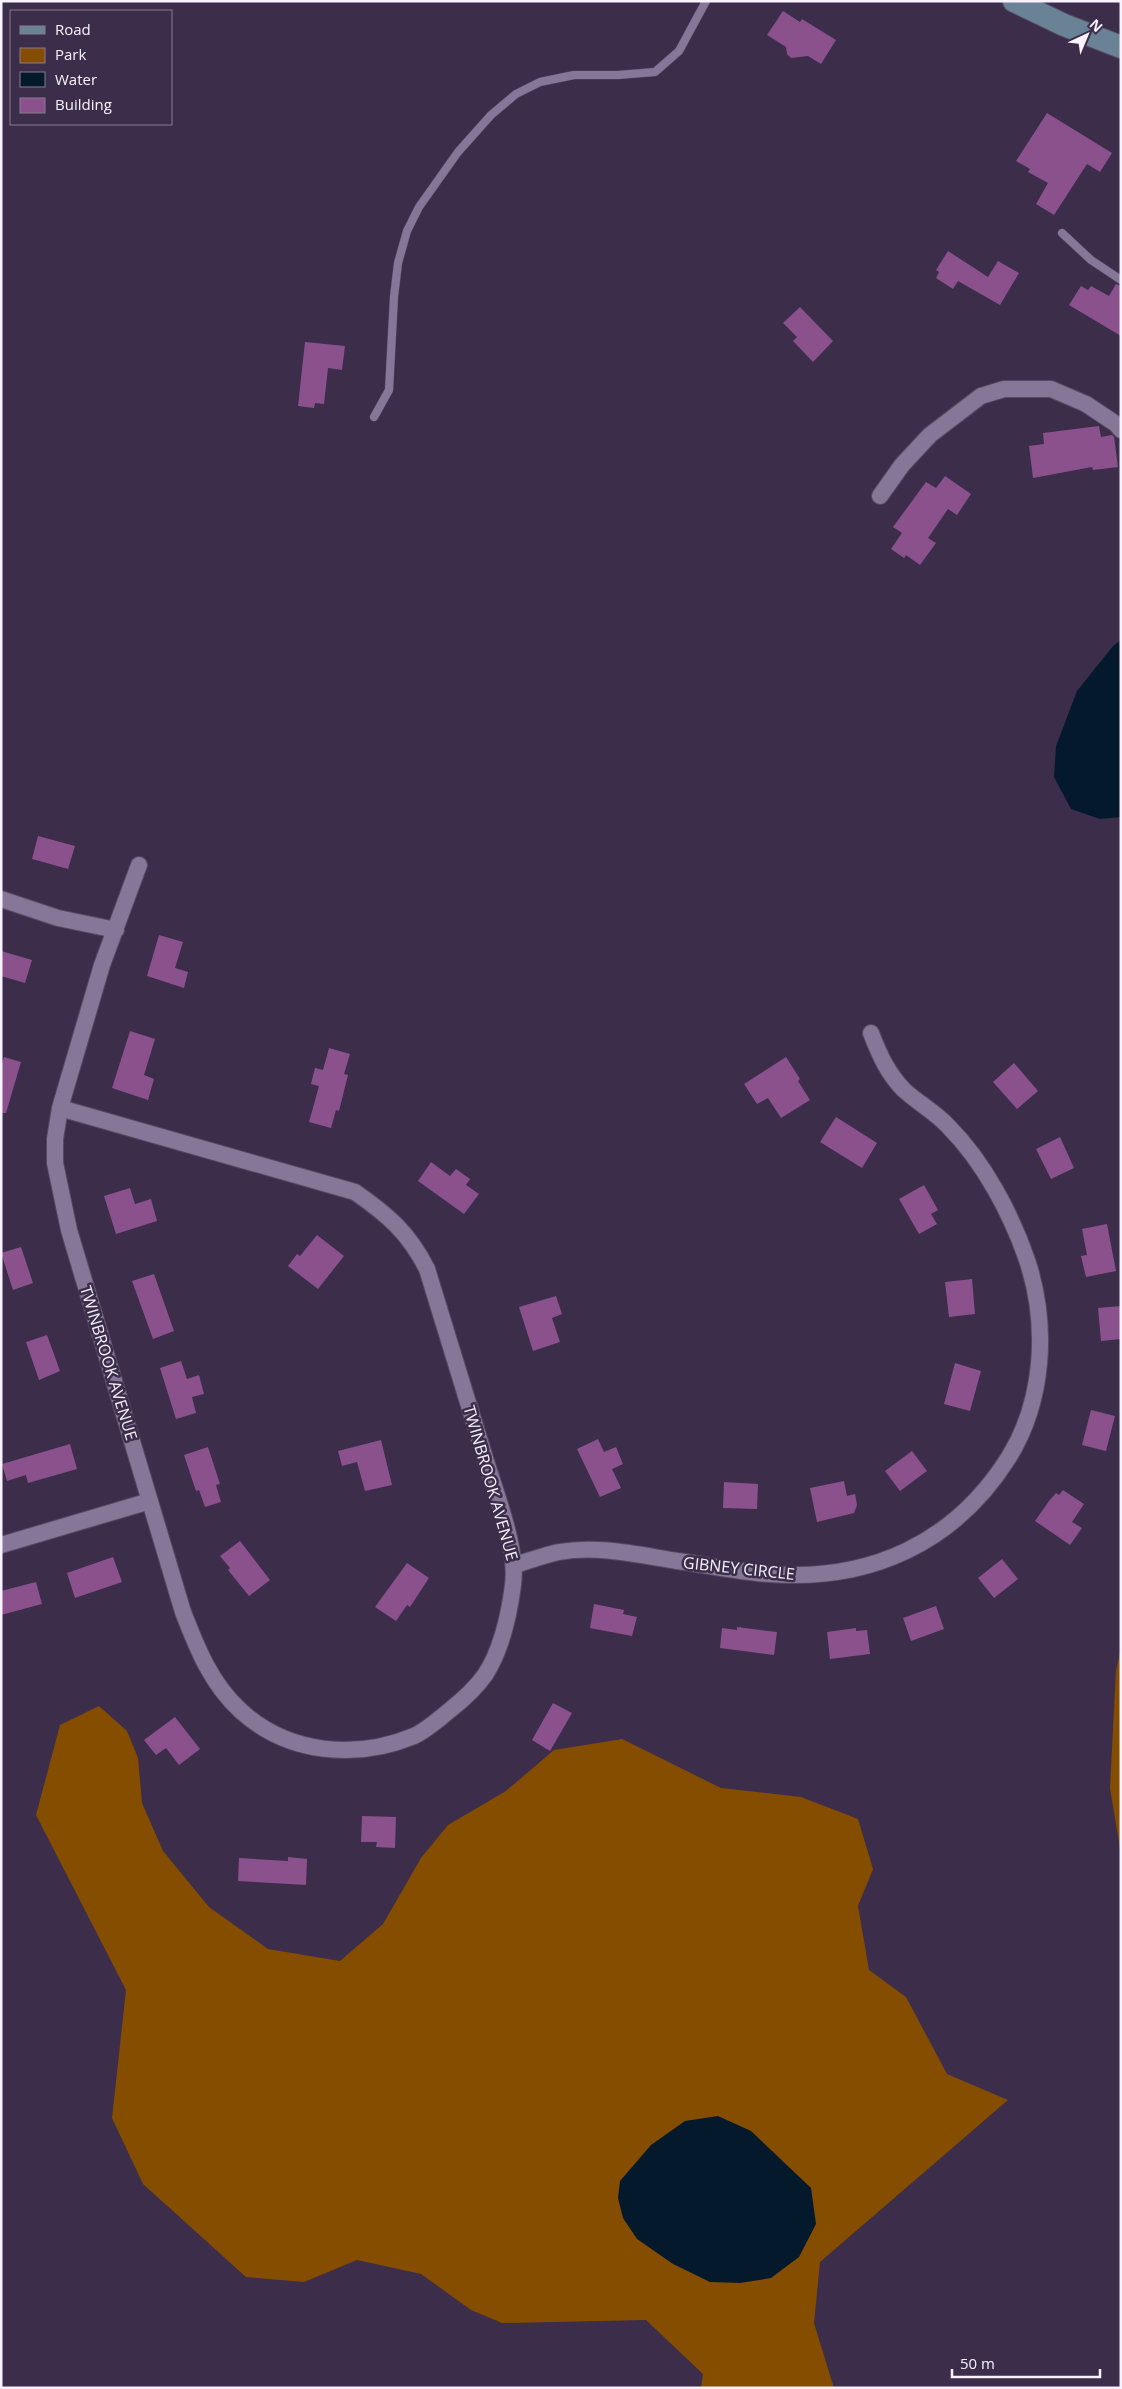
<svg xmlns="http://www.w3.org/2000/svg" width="1122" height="2389" viewBox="0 0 1122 2389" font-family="'Open Sans',sans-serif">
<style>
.green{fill:#844d00}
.water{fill:#041a2c}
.building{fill:#8b518d}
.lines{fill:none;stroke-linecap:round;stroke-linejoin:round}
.lane-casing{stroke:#564a62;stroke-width:9}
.street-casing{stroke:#564a62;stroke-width:18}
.secondary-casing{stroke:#564a62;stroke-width:24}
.lane{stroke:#867698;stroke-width:8}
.street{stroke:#867698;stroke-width:16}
.secondary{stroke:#6a8296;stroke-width:22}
.labels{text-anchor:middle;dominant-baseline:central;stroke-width:5;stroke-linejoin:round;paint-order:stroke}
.street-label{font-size:16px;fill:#f7f2fd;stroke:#3c2d4b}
</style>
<rect width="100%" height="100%" fill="#3c2d4b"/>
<path class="green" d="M1121 1648V1854L1110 1788 1116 1671Z
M99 1706 127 1731 138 1758 142 1803 163 1851 209 1907 268 1949 340 1961 383 1924 421 1858 448 1825 506 1791 554 1750 622 1739 721 1788 801 1797 858 1819 873 1869 858 1906 869 1970 906 1997 947 2074 1008 2100 820 2262 814 2323 834 2388H701L703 2374 646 2320 502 2323 471 2310 421 2274 357 2260 304 2282 246 2277 143 2184 112 2118 126 1990 36 1815 60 1725Z"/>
<path class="water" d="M1121 640V817L1100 819 1071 809 1054 777 1056 746 1077 691 1113 646Z
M718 2116 751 2131 811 2188 816 2224 799 2257 771 2278 740 2283 710 2282 673 2264 637 2239 623 2218 618 2198 620 2181 651 2145 685 2121Z"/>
<path class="building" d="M783 11 800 22 802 19 836 40 821 64 808 56 791 58 787 54 786 47 767 35Z
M1047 113 1112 153 1100 172 1087 164 1054 215 1036 204 1048 183 1028 172 1030 169 1016 161Z
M948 251 988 277 998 261 1019 273 1000 305 958 281 953 289 936 278 939 272 936 270Z
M1116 284 1121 286V336L1069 305 1081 286 1088 290 1091 286 1109 296Z
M800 307 833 341 813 362 793 341 797 337 783 323Z
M305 342 345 346 342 370 328 368 324 404 315 403 314 408 298 406Z
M1099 426 1101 437 1112 435 1114 437 1118 467 1093 470 1092 467 1033 478 1029 446 1044 444 1043 433Z
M945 476 971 494 957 515 948 509 928 538 936 543 920 565 906 555 904 558 891 549 902 533 893 527 926 482 936 488Z
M38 836 75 846 68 869 32 859Z
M159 935 183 942 175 968 188 972 184 988 147 976Z
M1 951 32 960 25 983 1 976Z
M130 1031 155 1039 144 1075 154 1079 148 1100 112 1088Z
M329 1048 350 1054 344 1074 348 1075 339 1111 336 1110 331 1128 309 1122 319 1086 311 1084 315 1068 323 1070Z
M4 1057 21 1062 6 1113H1V1067Z
M786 1057 800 1079 798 1081 810 1100 781 1118 768 1098 757 1104 744 1084Z
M1014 1063 1038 1091 1017 1109 993 1082Z
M836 1117 877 1143 862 1168 820 1142Z
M1060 1137 1074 1168 1051 1179 1036 1149Z
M431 1162 450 1176 456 1169 470 1179 466 1185 479 1194 464 1214 418 1181Z
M924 1185 938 1210 931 1214 937 1224 919 1234 899 1199Z
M130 1188 135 1204 151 1199 157 1221 116 1234 104 1196Z
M1107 1224 1116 1271 1086 1277 1081 1256 1087 1255 1082 1229Z
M317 1235 344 1256 318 1289 288 1266 297 1254 300 1256Z
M21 1247 33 1283 13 1290 1 1253Z
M154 1274 174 1331 153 1339 132 1281Z
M972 1279 975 1314 949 1317 945 1282Z
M556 1296 562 1314 552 1318 560 1342 533 1351 519 1307Z
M1121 1306V1339L1101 1341 1098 1308Z
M47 1335 60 1371 39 1380 26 1342Z
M181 1361 187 1379 199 1375 204 1394 192 1397 196 1413 176 1419 160 1368Z
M955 1363 981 1371 970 1411 944 1404Z
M1091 1410 1115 1416 1106 1451 1082 1445Z
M598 1439 604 1452 616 1447 623 1464 612 1469 621 1488 600 1497 577 1449Z
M381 1440 392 1485 365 1491 357 1462 342 1466 338 1451Z
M70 1444 77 1469 28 1483 26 1475 7 1481 2 1464Z
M208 1447 220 1484 216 1485 221 1502 205 1507 199 1490 196 1491 184 1455Z
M912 1451 927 1471 900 1491 885 1471Z
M844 1481 847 1496 855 1494 857 1505 854 1513 817 1522 810 1488Z
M724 1482 758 1484 757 1509 723 1508Z
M1063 1490 1084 1504 1072 1522 1082 1528 1070 1545 1035 1521 1049 1501 1056 1493 1059 1495Z
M240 1541 270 1580 249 1596 228 1570 230 1568 220 1556Z
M113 1557 122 1582 75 1598 67 1573Z
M1002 1559 1018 1579 994 1598 978 1578Z
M407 1563 429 1578 410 1607 407 1605 396 1621 375 1607Z
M36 1582 42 1604 1 1615V1591Z
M594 1604 624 1610 623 1614 637 1617 632 1636 590 1628Z
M936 1606 944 1629 911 1641 903 1618Z
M737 1627 777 1632 774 1655 720 1648 722 1628 737 1630Z
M856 1628V1631L867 1630 870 1654 830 1659 827 1632Z
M553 1703 572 1713 550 1751 532 1740Z
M175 1717 200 1749 179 1765 166 1748 156 1755 144 1740Z
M362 1816 396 1817 395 1848 376 1847 377 1842H361Z
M288 1857 307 1859 306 1885 238 1881 239 1858 288 1861Z"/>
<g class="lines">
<g class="lane-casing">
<path id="lane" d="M1062 233 1091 260 1121 280
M374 417 389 390 394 297 398 263 407 231 419 207 458 152 491 115 516 94 540 82 574 75H618L655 72 679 51 706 1"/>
</g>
<g class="street-casing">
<path id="street" d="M880 496 902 465 930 435 981 396 1004 389H1051L1086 404 1116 424 1121 430
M1 899 58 918 116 930
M60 1108 355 1192C388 1215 409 1233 427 1269 446 1332 466 1395 485 1458 496 1494 518 1549 513 1585 509 1616 502 1649 485 1675 475 1689 464 1699 450 1710 439 1719 427 1730 414 1736 356 1760 288 1754 241 1711 211 1684 197 1648 183 1612L69 1230 55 1163V1139L60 1108 102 965 139 865
M1 1545 150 1501
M515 1565C529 1561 544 1555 559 1552 598 1545 639 1555 677 1561 707 1565 738 1572 769 1574 870 1582 955 1543 1009 1457 1044 1400 1048 1326 1028 1263 1012 1215 984 1162 948 1126 935 1112 918 1103 904 1090 888 1074 879 1054 871 1033"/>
</g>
<g class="secondary-casing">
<path id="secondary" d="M1014 1 1064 25 1121 47"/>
</g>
<use href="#lane" class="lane"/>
<use href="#street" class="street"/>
<use href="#secondary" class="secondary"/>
</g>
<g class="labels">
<g class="street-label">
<text transform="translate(109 1363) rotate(73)">TWINBROOK AVENUE</text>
<text transform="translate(491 1483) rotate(74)">TWINBROOK AVENUE</text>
<text transform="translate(739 1568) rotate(6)">GIBNEY CIRCLE</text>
</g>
</g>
<rect width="1122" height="2389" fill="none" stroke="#f7f2fd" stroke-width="5"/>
<rect x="10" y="10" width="162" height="115" fill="#3c2d4b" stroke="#877c92"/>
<rect x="20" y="26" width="25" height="8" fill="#6a8296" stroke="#877c92"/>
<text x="55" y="35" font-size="15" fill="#f7f2fd">Road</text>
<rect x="20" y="48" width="25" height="15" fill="#844d00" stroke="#877c92"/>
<text x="55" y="60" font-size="15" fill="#f7f2fd">Park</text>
<rect x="20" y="72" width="25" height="15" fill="#041a2c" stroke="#877c92"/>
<text x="55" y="85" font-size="15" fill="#f7f2fd">Water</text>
<rect x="20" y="98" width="25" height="15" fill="#8b518d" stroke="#877c92"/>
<text x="55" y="110" font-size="15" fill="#f7f2fd">Building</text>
<g transform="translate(1087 35) rotate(44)" stroke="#3c2d4b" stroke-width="4" paint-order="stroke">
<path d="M0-4L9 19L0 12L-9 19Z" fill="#f7f2fd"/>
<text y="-8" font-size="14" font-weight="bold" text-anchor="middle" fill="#f7f2fd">N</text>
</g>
<path d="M952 2369v8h148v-8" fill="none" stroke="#f7f2fd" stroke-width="2.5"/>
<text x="960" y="2369" font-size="15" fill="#f7f2fd" stroke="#3c2d4b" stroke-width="4" paint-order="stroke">50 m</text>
</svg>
